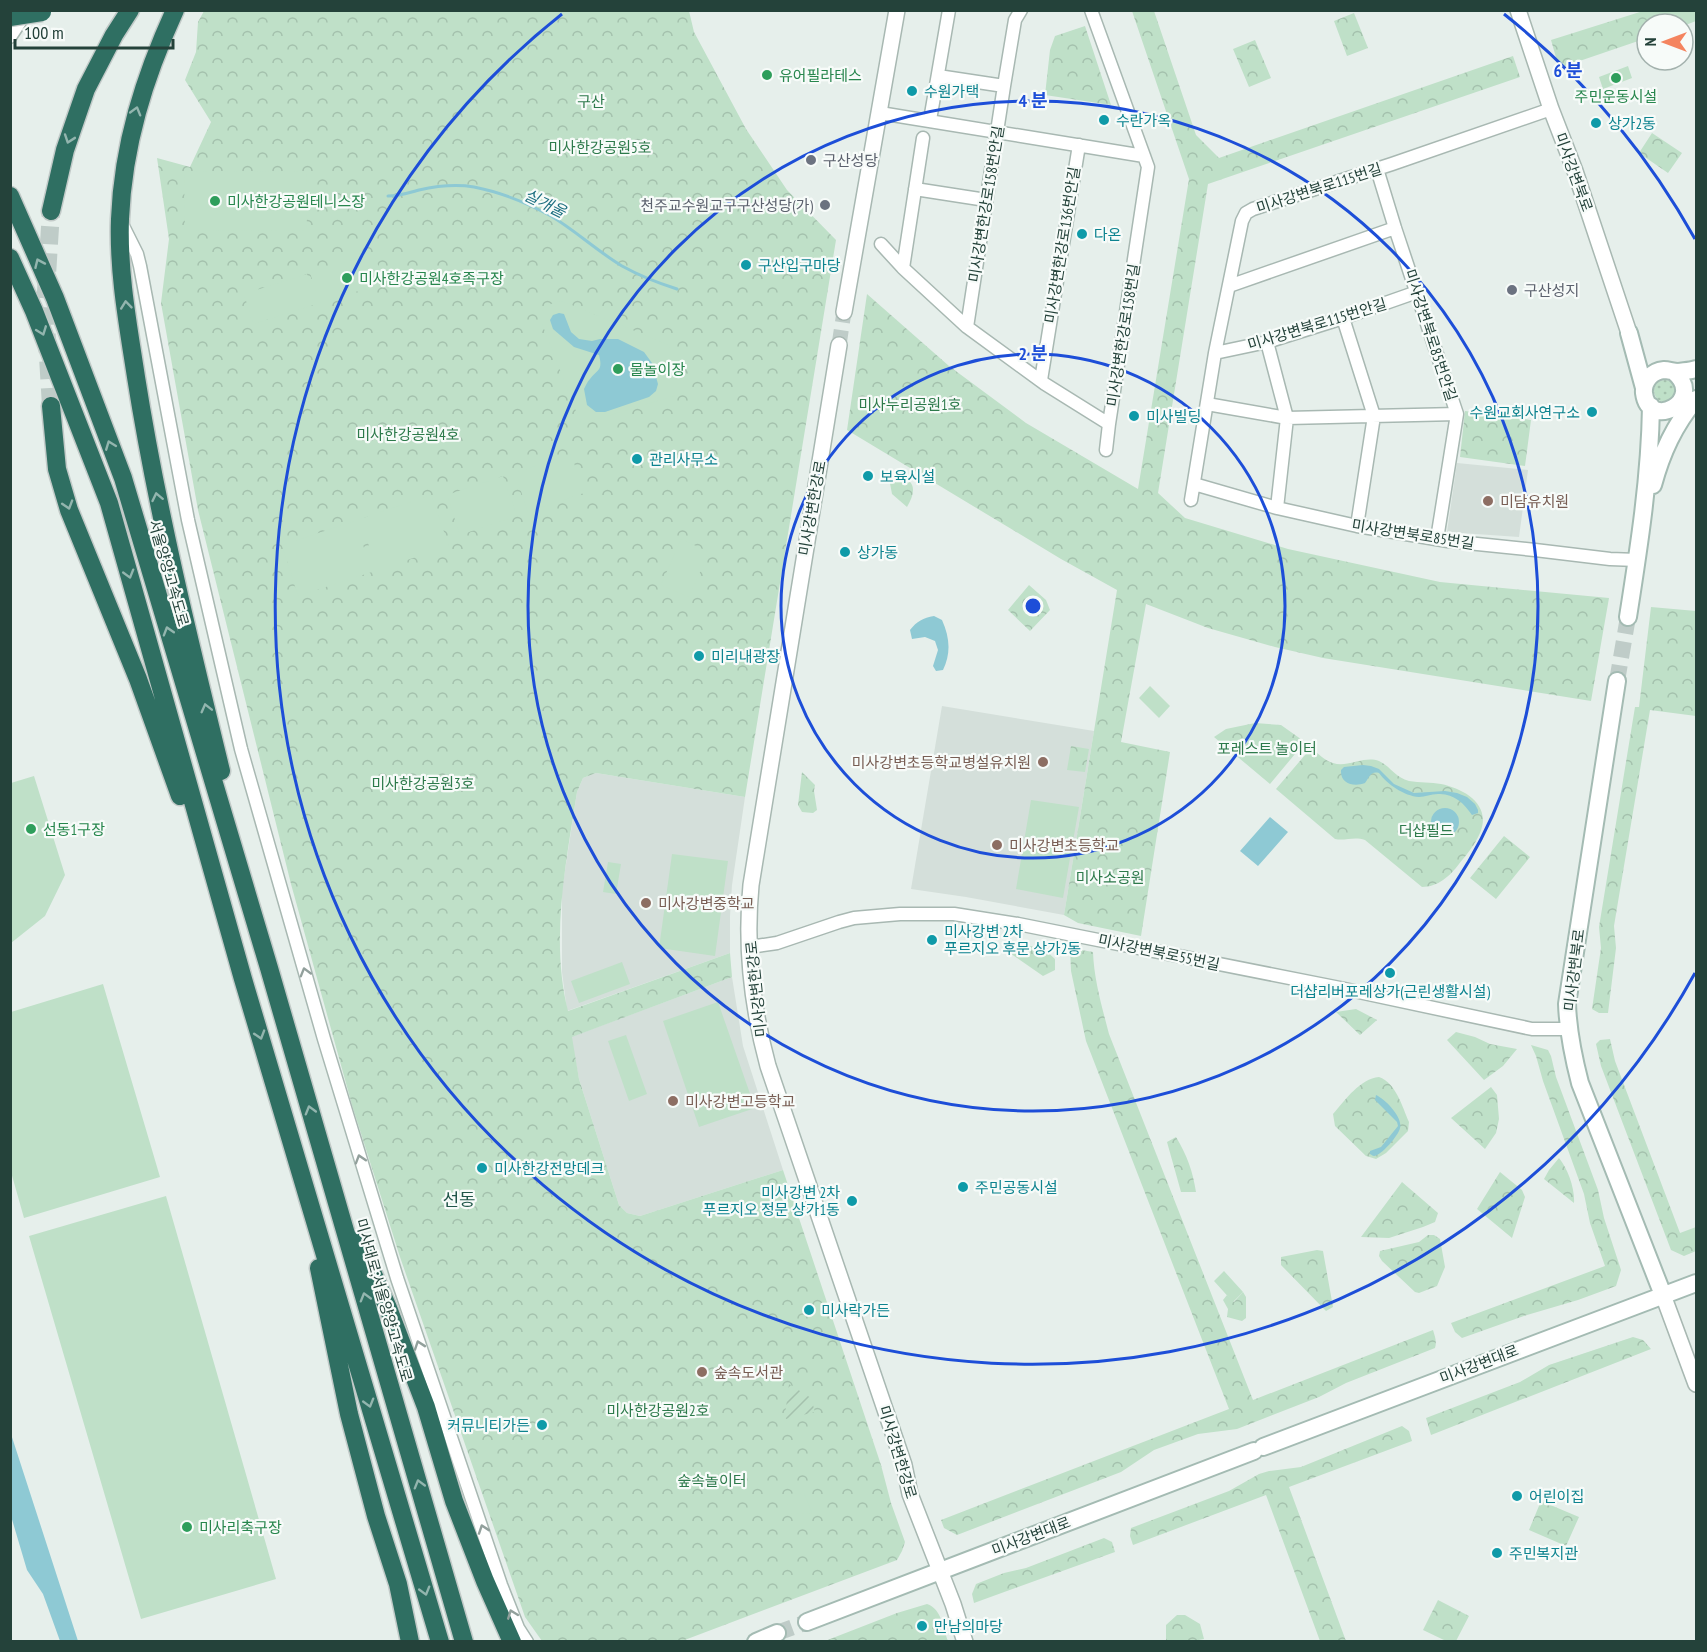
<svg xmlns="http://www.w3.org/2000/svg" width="1707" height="1652" viewBox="0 0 1707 1652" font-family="'PT Sans Narrow','Noto Sans KR',sans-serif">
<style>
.built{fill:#d4dfda}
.grass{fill:url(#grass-dots)}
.forest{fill:url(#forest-crowns)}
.garden{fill:url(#garden-furrows)}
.pitch{fill:#bfe0c8}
.water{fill:#8ec9d4}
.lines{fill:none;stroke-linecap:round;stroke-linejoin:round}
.stream{stroke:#8ec9d4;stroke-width:3}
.tertiary-tunnel{stroke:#bfccc8;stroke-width:15;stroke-dasharray:15 8;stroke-linecap:butt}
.secondary-tunnel{stroke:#bfccc8;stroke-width:16;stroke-dasharray:16 8;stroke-linecap:butt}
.motorway-tunnel{stroke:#bfccc8;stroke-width:18;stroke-dasharray:18 9;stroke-linecap:butt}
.minor-casing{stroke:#a8b8b2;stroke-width:15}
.tertiary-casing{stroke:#a8b8b2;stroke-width:18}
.secondary-casing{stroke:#a4bbb3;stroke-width:20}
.motorway-casing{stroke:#c2cac8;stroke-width:21}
.minor{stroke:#fff;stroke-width:12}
.tertiary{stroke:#fff;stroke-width:15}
.secondary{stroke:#fff;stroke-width:16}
.motorway{stroke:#2f6f62;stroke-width:18}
.motorway-bridge-casing{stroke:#c2cac8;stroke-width:21;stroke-linecap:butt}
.motorway-bridge{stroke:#2f6f62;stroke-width:18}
.oneway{stroke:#93b5ae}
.oneway2{stroke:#92a09c}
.ring{fill:none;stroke:#1d4ed8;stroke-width:3}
.leisure-dot{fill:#2e9e5b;stroke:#f7fbf9;stroke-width:2}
.culture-dot{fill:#0f9aa8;stroke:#f7fbf9;stroke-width:2}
.worship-dot{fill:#6b7280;stroke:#f7fbf9;stroke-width:2}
.education-dot{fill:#8d6e63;stroke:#f7fbf9;stroke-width:2}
.labels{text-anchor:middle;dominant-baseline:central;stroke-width:4.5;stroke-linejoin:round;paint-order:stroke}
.leisure-label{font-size:15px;fill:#27864d;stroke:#f7fbf9;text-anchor:start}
.culture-label{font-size:15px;fill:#0d838f;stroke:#f7fbf9;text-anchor:start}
.park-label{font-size:15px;fill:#2d7a4b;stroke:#f7fbf9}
.worship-label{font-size:15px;fill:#5b616d;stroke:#f7fbf9;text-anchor:start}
.street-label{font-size:15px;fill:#24423a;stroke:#f7fbf9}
.education-label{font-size:15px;fill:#785e54;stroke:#f7fbf9;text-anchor:start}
.water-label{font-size:16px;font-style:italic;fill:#1c6f80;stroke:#f7fbf9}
.quarter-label{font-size:18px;fill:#1f5548;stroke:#f7fbf9}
.centre{fill:#1d4ed8;stroke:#f7fbf9;stroke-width:3}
.ring-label{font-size:18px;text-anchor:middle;font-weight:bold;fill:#1d4ed8;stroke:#f7fbf9;stroke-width:4.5;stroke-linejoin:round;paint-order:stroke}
</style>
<defs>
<pattern id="grass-dots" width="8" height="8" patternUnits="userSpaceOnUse" patternTransform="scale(1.5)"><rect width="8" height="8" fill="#bfe0c8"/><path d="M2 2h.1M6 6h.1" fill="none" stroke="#a4c1ad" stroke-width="1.8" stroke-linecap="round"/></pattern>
<pattern id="forest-crowns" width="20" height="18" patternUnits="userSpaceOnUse" patternTransform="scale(1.5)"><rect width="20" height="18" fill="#bfe0c8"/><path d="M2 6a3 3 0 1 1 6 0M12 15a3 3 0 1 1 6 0" fill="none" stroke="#a4c1ad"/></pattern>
<pattern id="garden-furrows" width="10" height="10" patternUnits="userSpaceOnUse" patternTransform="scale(1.5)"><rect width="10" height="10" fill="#bfe0c8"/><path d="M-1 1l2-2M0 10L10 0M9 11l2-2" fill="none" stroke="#a4c1ad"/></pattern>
</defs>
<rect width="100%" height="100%" fill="#e6efeb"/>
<path class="built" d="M1457 463 1528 470 1519 537 1447 532Z
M942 706 1094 731 1064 915 966 897 911 889Z
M596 773 745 797 732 885 730 916V953L567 1011 562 972V890L577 792 583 778Z
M732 977 743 1046 783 1170 640 1216 627 1213 619 1205 579 1079 571 1037Z"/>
<path class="grass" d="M1654 391a11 11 0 1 1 22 0a11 11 0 1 1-22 0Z"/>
<path class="forest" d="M204 11H689L694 32 746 129 787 190 836 240 745 797 596 773 583 778 577 792C566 863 550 940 568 1011L730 953 732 977 572 1037 579 1079 619 1205 627 1213 640 1216 783 1170 881 1465 891 1503 905 1542 902 1551 897 1560 682 1641H542L525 1617 400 1257 352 1105 291 884 198 510 161 303 169 239 157 158 190 167 211 122 185 80 196 52 198 22Z
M1132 11H1154L1196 135 1219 158 1513 56 1520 77 1208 184 1158 493 1185 518 1288 549 1440 582 1609 598 1591 701 1323 658 1275 647 1208 628 1146 604 1121 742 1170 752 1141 936 1078 923 1064 915 1117 590 1061 559 847 430 867 294 949 366 1026 423 1138 489 1189 179Z
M1643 11H1696V21L1683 26V24H1647V38L1559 68 1551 40Z
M1354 13 1368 48 1347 56 1334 21Z
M1085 26 1111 105 1045 95 1050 50 1055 36Z
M1255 40 1271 78 1249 87 1233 49Z
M1652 133 1682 153 1668 173 1639 153Z
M1465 411 1531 420 1525 466 1460 457Z
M897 476C918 480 915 493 907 507L892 494 889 478Z
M1029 585 1046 600 1050 610 1030 631 1008 610Z
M1651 607 1696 611V716L1650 710 1614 926 1616 948 1608 1013H1599L1592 1009 1601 948 1599 927 1635 707H1639Z
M1255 723 1281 725 1305 742 1270 784 1214 737 1226 729Z
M1071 746 1089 749 1085 772 1067 770Z
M1311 748C1318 753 1325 761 1333 763 1348 768 1364 755 1379 761 1390 766 1396 778 1409 781 1420 783 1431 782 1441 784 1465 789 1492 805 1480 833 1475 845 1467 854 1459 864 1450 876 1438 887 1422 887L1365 840C1354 836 1346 841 1335 839L1276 789Z
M802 772 815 785 814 791 817 810 813 813 802 812 798 805Z
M1504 836 1530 857 1496 899 1470 878Z
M1013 942 1044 949 1055 959V970L1043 976 1007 951Z
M1070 948 1093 952C1094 980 1102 1007 1109 1034L1253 1400 1433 1330C1435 1337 1437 1341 1435 1348L1346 1383 1319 1397 1237 1429 1198 1434 1154 1450 1121 1472 957 1535 944 1528 941 1520 1229 1409 1086 1041 1071 971Z
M1356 1009 1377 1020 1360 1035 1336 1012Z
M1456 1032 1475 1037 1490 1044 1517 1049 1503 1066 1484 1080 1447 1040Z
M1610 1039 1615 1061 1680 1233 1696 1227V1251L1684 1256 1671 1250 1601 1066 1596 1044 1600 1040Z
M1531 1045 1548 1050 1551 1056 1556 1077 1598 1190 1604 1218 1621 1270 1616 1286 1578 1300 1527 1315 1462 1338 1455 1332 1451 1323 1605 1266 1590 1223 1584 1194 1543 1081 1536 1056Z
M1379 1077C1396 1083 1402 1106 1409 1122L1408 1131 1386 1153 1376 1159 1366 1156 1335 1126 1333 1114C1346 1099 1360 1079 1379 1077Z
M1491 1087 1497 1095 1499 1119 1496 1133 1485 1149 1451 1118Z
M1176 1137C1187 1155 1193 1172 1196 1192H1181L1167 1142Z
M1559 1158C1568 1169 1575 1189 1574 1203L1544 1179 1549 1170Z
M1500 1172 1522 1190 1525 1197 1512 1238 1477 1209Z
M1402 1182 1438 1213 1435 1222 1423 1227 1389 1238 1361 1237Z
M1428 1235H1434L1440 1239 1445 1267 1437 1286 1419 1293 1415 1292 1382 1261 1379 1256 1380 1251 1419 1242Z
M1317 1250 1323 1251 1333 1307 1326 1311 1281 1265V1257Z
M1243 1292 1246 1297V1318L1242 1321 1227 1317 1228 1309 1223 1300 1227 1295 1234 1302Z
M1633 1337 1643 1340 1651 1349 1431 1435 1426 1418 1520 1382 1549 1365Z
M1402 1426 1409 1431 1412 1441 1289 1487 1346 1641H1320L1266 1495 1133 1545 1130 1536 1131 1528 1229 1491 1259 1474 1269 1471 1301 1467Z
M1541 1501 1579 1517 1566 1546 1529 1530Z
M1104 1538 1112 1542 1115 1552 974 1603 972 1594 976 1584 1004 1573 1026 1568Z
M1438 1600 1469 1616 1456 1641H1446L1423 1630Z
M927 1604C942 1609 943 1628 948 1641H825L897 1613Z
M1177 1615H1185L1200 1624 1204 1639 1193 1641H1166V1625Z"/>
<path class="garden" d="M789 1384 811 1398 815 1412 786 1419 785 1415Z"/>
<path class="pitch" d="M1628 66 1632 78 1603 89 1599 77Z
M306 171 307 230 185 231 184 172Z
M374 253 384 283 320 303 310 273Z
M307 274 317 304 253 324 244 294Z
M562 301 669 345 684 393 581 424 539 316C546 306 550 303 562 301Z
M571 454 584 493 528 512 515 473Z
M503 476 517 516 460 535 447 495Z
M431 495 449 546 377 570 360 519Z
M355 521 372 572 298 596 282 545Z
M681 539 709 552 689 597 661 585Z
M1150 686 1170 706 1159 718 1139 698Z
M34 776 65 875 45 916 11 943V783Z
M1031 800 1079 807 1063 898 1016 889Z
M672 854 728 861 715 956 659 948Z
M608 862 621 864 616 894 603 892Z
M622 962 630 984 579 1003 571 981Z
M103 984 160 1177 24 1218 11 1172V1012Z
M718 1002 755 1108 699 1127 663 1021Z
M626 1035 647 1094 629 1101 608 1041Z
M166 1196 276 1579 141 1619 29 1236Z
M1224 1271 1243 1292 1233 1302 1214 1281Z
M804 1493 812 1513 789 1514 785 1494Z"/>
<path class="water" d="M559 313 564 314 571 332 579 339 592 341 600 339H618L644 352 652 363 658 384 656 391 649 397 605 412H596L587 405 584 389C586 385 587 382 590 379 598 369 603 371 599 355L574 347 553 329 550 320 553 315Z
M934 616 942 620C950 638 951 653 943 670L936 671 933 666 938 650 935 641 925 637 912 639 910 630C917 621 923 618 934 616Z
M1363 765 1371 766 1379 769 1394 784 1414 793 1445 791 1457 793 1467 797 1475 804 1478 810V813L1472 815C1464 803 1453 793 1438 794 1431 794 1425 797 1419 797 1404 796 1387 784 1379 773 1370 771 1370 777 1365 783 1354 787 1340 784 1341 770L1344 767Z
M1431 822a14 14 0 1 1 28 0a14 14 0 1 1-28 0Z
M1270 817 1288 832 1258 866 1240 851Z
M1376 1095C1385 1099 1403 1117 1400 1128 1399 1135 1381 1156 1374 1156 1373 1156 1372 1155 1370 1154V1151L1381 1147 1398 1126 1397 1122 1375 1100Z
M10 1431 78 1641H60L43 1594 27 1570 11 1516Z"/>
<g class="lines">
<path class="stream" d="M388 196C399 196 408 193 419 190 437 186 455 184 474 187 500 192 527 203 551 216 576 231 597 251 622 266 640 276 658 283 677 289"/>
<path class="tertiary-tunnel" d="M839 345 844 312"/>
<path class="secondary-tunnel" d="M1617 681 1628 617
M777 1633 807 1622"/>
<path class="motorway-tunnel" d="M51 406 45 308 51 211"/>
<g class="minor-casing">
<path id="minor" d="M10 37 26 13
M938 76 1004 86
M880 113 1144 156
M930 120 949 10
M923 138 903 268 967 327 1045 384 1109 424 1148 167 1091 10
M1377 169 1395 228 1457 414 1437 539
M915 189 986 200
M122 224 137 254 140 266 188 520 241 749 324 1039 397 1278 501 1585 518 1628 527 1642
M881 244 903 268
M1229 286 1395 228
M1343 318 1374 416 1357 526
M967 327 1004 86 1015 20 1021 10
M1267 342 1287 418 1277 508
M1215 353 1267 342 1343 318 1417 292
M1041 380 1079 145
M1207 404 1287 418 1457 414
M1106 450 1109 424
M1194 484 1277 508 1357 526 1448 541 1535 550 1610 559 1637 560
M1191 500 1215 353 1242 221 1246 213 1253 209 1392 164 1551 109
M750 947 777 943 839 922 854 918 900 914H954L1018 924 1078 936 1340 988 1532 1029H1568"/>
</g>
<g class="tertiary-casing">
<path id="tertiary" d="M1518 10 1551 109 1575 171 1629 333
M844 312 897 10
M839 345 751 885C745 946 752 1007 768 1066L904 1465 910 1494 953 1604 965 1642
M1663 1295 1696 1384"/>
</g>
<g class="secondary-casing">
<path id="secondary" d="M1629 333 1644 388
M1674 372C1707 400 1649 432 1644 393 1643 381 1652 371 1664 370 1669 370 1673 372 1678 372 1684 371 1690 371 1696 369
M1653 485C1662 452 1674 426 1696 399
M1628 617C1639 547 1650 477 1651 406
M1617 681 1567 1004C1568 1031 1573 1056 1580 1083L1663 1295
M1263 1447 1696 1283
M807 1622 1254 1451
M756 1642 777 1633"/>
</g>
<g class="motorway-casing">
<path id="motorway" d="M175 10C144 78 123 145 120 219 118 272 128 325 136 377 157 510 189 640 221 771
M10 196 55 298 123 478 269 968 464 1642
M51 211 65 150 86 89 114 35 130 10
M10 258 34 311 109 503 243 979 440 1642
M51 406 57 469 69 510 138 679 180 796
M358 1240 388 1308 426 1407 454 1501 485 1581 512 1642
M319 1268 349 1414 376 1516 398 1584 410 1642"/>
</g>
<use href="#minor" class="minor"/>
<use href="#tertiary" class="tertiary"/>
<use href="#secondary" class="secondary"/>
<use href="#motorway" class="motorway"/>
<g class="motorway-bridge-casing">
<path id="motorway-bridge" d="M10 17 42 12"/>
</g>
<use href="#motorway-bridge" class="motorway-bridge"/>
</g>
<defs><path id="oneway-chevron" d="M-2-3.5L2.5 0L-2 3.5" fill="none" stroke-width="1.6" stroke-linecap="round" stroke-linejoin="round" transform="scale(1.5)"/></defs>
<g class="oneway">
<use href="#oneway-chevron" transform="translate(136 111) rotate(-74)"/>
<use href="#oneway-chevron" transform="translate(69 139) rotate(109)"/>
<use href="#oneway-chevron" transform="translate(39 263) rotate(-114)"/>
<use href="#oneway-chevron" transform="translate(126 305) rotate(-96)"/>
<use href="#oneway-chevron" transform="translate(42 331) rotate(69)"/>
<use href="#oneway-chevron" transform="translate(110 445) rotate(-111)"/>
<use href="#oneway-chevron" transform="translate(157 497) rotate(-102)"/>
<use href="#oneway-chevron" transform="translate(68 505) rotate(73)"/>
<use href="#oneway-chevron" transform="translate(129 574) rotate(74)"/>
<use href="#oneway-chevron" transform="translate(168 631) rotate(-107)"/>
<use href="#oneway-chevron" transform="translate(206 708) rotate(-104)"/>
<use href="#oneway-chevron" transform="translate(260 1035) rotate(73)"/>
<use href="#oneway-chevron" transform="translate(310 1110) rotate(-106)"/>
<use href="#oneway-chevron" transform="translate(365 1297) rotate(-106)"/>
<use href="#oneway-chevron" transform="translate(369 1403) rotate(74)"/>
<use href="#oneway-chevron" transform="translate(419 1484) rotate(-106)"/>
<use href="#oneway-chevron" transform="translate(425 1591) rotate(74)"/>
</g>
<g class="oneway2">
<use href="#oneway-chevron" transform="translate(305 972) rotate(-106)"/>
<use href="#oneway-chevron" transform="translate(360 1159) rotate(-107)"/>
<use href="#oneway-chevron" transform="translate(419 1345) rotate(-109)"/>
<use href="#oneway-chevron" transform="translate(483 1529) rotate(-109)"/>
<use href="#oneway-chevron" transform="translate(512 1614) rotate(-111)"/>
</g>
<g class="ring">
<circle cx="1033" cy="606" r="252"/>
<circle cx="1033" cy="606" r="505"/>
<path d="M1695 973A757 757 0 1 1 562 14M1504 14A757 757 0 0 1 1695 239"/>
</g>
<g class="leisure-dot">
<circle cx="767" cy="75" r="6"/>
<circle cx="1616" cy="78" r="6"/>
<circle cx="215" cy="201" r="6"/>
<circle cx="347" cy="278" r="6"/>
<circle cx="618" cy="369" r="6"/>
<circle cx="31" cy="829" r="6"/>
<circle cx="187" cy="1527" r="6"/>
</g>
<g class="culture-dot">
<circle cx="912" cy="91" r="6"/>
<circle cx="1104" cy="120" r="6"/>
<circle cx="1596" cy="123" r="6"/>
<circle cx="1082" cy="234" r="6"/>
<circle cx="746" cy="265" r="6"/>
<circle cx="1592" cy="412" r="6"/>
<circle cx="1134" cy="416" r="6"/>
<circle cx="637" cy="459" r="6"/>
<circle cx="868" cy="476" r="6"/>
<circle cx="845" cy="552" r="6"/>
<circle cx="699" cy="656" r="6"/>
<circle cx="932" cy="940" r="6"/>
<circle cx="1390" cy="973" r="6"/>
<circle cx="482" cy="1168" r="6"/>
<circle cx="963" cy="1187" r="6"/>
<circle cx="852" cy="1201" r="6"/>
<circle cx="809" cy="1310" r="6"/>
<circle cx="542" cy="1425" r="6"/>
<circle cx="1517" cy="1496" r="6"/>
<circle cx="1497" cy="1553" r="6"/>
<circle cx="922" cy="1626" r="6"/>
</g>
<g class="worship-dot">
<circle cx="811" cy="160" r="6"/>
<circle cx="825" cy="205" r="6"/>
<circle cx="1512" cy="290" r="6"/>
</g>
<g class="education-dot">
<circle cx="1488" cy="501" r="6"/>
<circle cx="1043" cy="762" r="6"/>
<circle cx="997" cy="845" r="6"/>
<circle cx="646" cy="903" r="6"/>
<circle cx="673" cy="1101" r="6"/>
<circle cx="702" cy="1372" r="6"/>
</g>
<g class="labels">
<g class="leisure-label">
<text x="779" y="75">유어필라테스</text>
<text x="1616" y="96" text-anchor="middle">주민운동시설</text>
<text x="227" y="201">미사한강공원테니스장</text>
<text x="359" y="278">미사한강공원4호족구장</text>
<text x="630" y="369">물놀이장</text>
<text x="43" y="829">선동1구장</text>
<text x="199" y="1527">미사리축구장</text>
</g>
<g class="culture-label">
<text x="924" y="91">수원가택</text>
<text x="1116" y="120">수란가옥</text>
<text x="1608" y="123">상가2동</text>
<text x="1094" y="234">다온</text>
<text x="758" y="265">구산입구마당</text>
<text x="1580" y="412" text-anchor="end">수원교회사연구소</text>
<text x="1146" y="416">미사빌딩</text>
<text x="649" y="459">관리사무소</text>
<text x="880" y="476">보육시설</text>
<text x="857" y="552">상가동</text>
<text x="711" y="656">미리내광장</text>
<text x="944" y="931">미사강변 2차<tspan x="944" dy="17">푸르지오 후문 상가2동</tspan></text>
<text x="1390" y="991" text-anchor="middle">더샵리버포레상가(근린생활시설)</text>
<text x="494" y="1168">미사한강전망데크</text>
<text x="975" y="1187">주민공동시설</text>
<text x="840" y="1192" text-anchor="end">미사강변 2차<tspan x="840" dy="17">푸르지오 정문 상가1동</tspan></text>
<text x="821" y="1310">미사락가든</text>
<text x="530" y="1425" text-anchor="end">커뮤니티가든</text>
<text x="1529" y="1496">어린이집</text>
<text x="1509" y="1553">주민복지관</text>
<text x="934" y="1626">만남의마당</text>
</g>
<g class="park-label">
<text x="591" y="101">구산</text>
<text x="600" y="147">미사한강공원5호</text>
<text x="910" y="404">미사누리공원1호</text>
<text x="408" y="434">미사한강공원4호</text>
<text x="1267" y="748">포레스트 놀이터</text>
<text x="423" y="783">미사한강공원3호</text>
<text x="1426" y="830">더샵필드</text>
<text x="1110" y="877">미사소공원</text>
<text x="658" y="1410">미사한강공원2호</text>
<text x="712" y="1480">숲속놀이터</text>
</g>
<g class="worship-label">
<text x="823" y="160">구산성당</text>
<text x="813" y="205" text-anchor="end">천주교수원교구구산성당(가)</text>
<text x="1524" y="290">구산성지</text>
</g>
<g class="street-label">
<text transform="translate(1574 172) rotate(70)">미사강변북로</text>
<text transform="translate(1319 188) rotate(-18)">미사강변북로115번길</text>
<text transform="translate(986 204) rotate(-81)">미사강변한강로158번안길</text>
<text transform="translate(1062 245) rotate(-81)">미사강변한강로136번안길</text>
<text transform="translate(1317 324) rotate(-17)">미사강변북로115번안길</text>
<text transform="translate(1123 335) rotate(-81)">미사강변한강로158번길</text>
<text transform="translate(1431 335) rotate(72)">미사강변북로85번안길</text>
<text transform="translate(812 508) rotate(-80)">미사강변한강로</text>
<text transform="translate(1413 534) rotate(9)">미사강변북로85번길</text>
<text transform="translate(169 573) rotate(74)">서울양양고속도로</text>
<text transform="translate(1159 952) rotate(12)">미사강변북로55번길</text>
<text transform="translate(1574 970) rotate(-83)">미사강변북로</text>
<text transform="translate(756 989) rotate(-96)">미사강변한강로</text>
<text transform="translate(384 1300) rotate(74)">미사대로;서울양양고속도로</text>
<text transform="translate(1479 1364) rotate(-21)">미사강변대로</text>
<text transform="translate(898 1452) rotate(73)">미사강변한강로</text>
<text transform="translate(1031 1536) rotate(-21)">미사강변대로</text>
</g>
<g class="education-label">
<text x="1500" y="501">미담유치원</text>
<text x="1031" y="762" text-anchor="end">미사강변초등학교병설유치원</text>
<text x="1009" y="845">미사강변초등학교</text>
<text x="658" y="903">미사강변중학교</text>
<text x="685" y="1101">미사강변고등학교</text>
<text x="714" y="1372">숲속도서관</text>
</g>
<g class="water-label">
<text transform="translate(545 203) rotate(26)">실개울</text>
</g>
<g class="quarter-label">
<text x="459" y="1199">선동</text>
</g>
</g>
<circle cx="1033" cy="606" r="9" class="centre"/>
<g class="ring-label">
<text x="1568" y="77">6 분</text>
<text x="1033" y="107">4 분</text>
<text x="1033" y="360">2 분</text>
</g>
<rect width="1707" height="1652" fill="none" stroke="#24423a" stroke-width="24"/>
<g transform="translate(1665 42) rotate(270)"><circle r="28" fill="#f7fbf9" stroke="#a3b1ad" stroke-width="1.5"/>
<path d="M0-4.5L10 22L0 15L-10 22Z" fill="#f4845f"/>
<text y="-9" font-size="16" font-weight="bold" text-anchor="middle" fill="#24423a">N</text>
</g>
<path d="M15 39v9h158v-9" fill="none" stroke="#24423a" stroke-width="3"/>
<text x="24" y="39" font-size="18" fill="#24423a" stroke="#f7fbf9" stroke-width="4.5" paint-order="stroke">100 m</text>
</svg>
